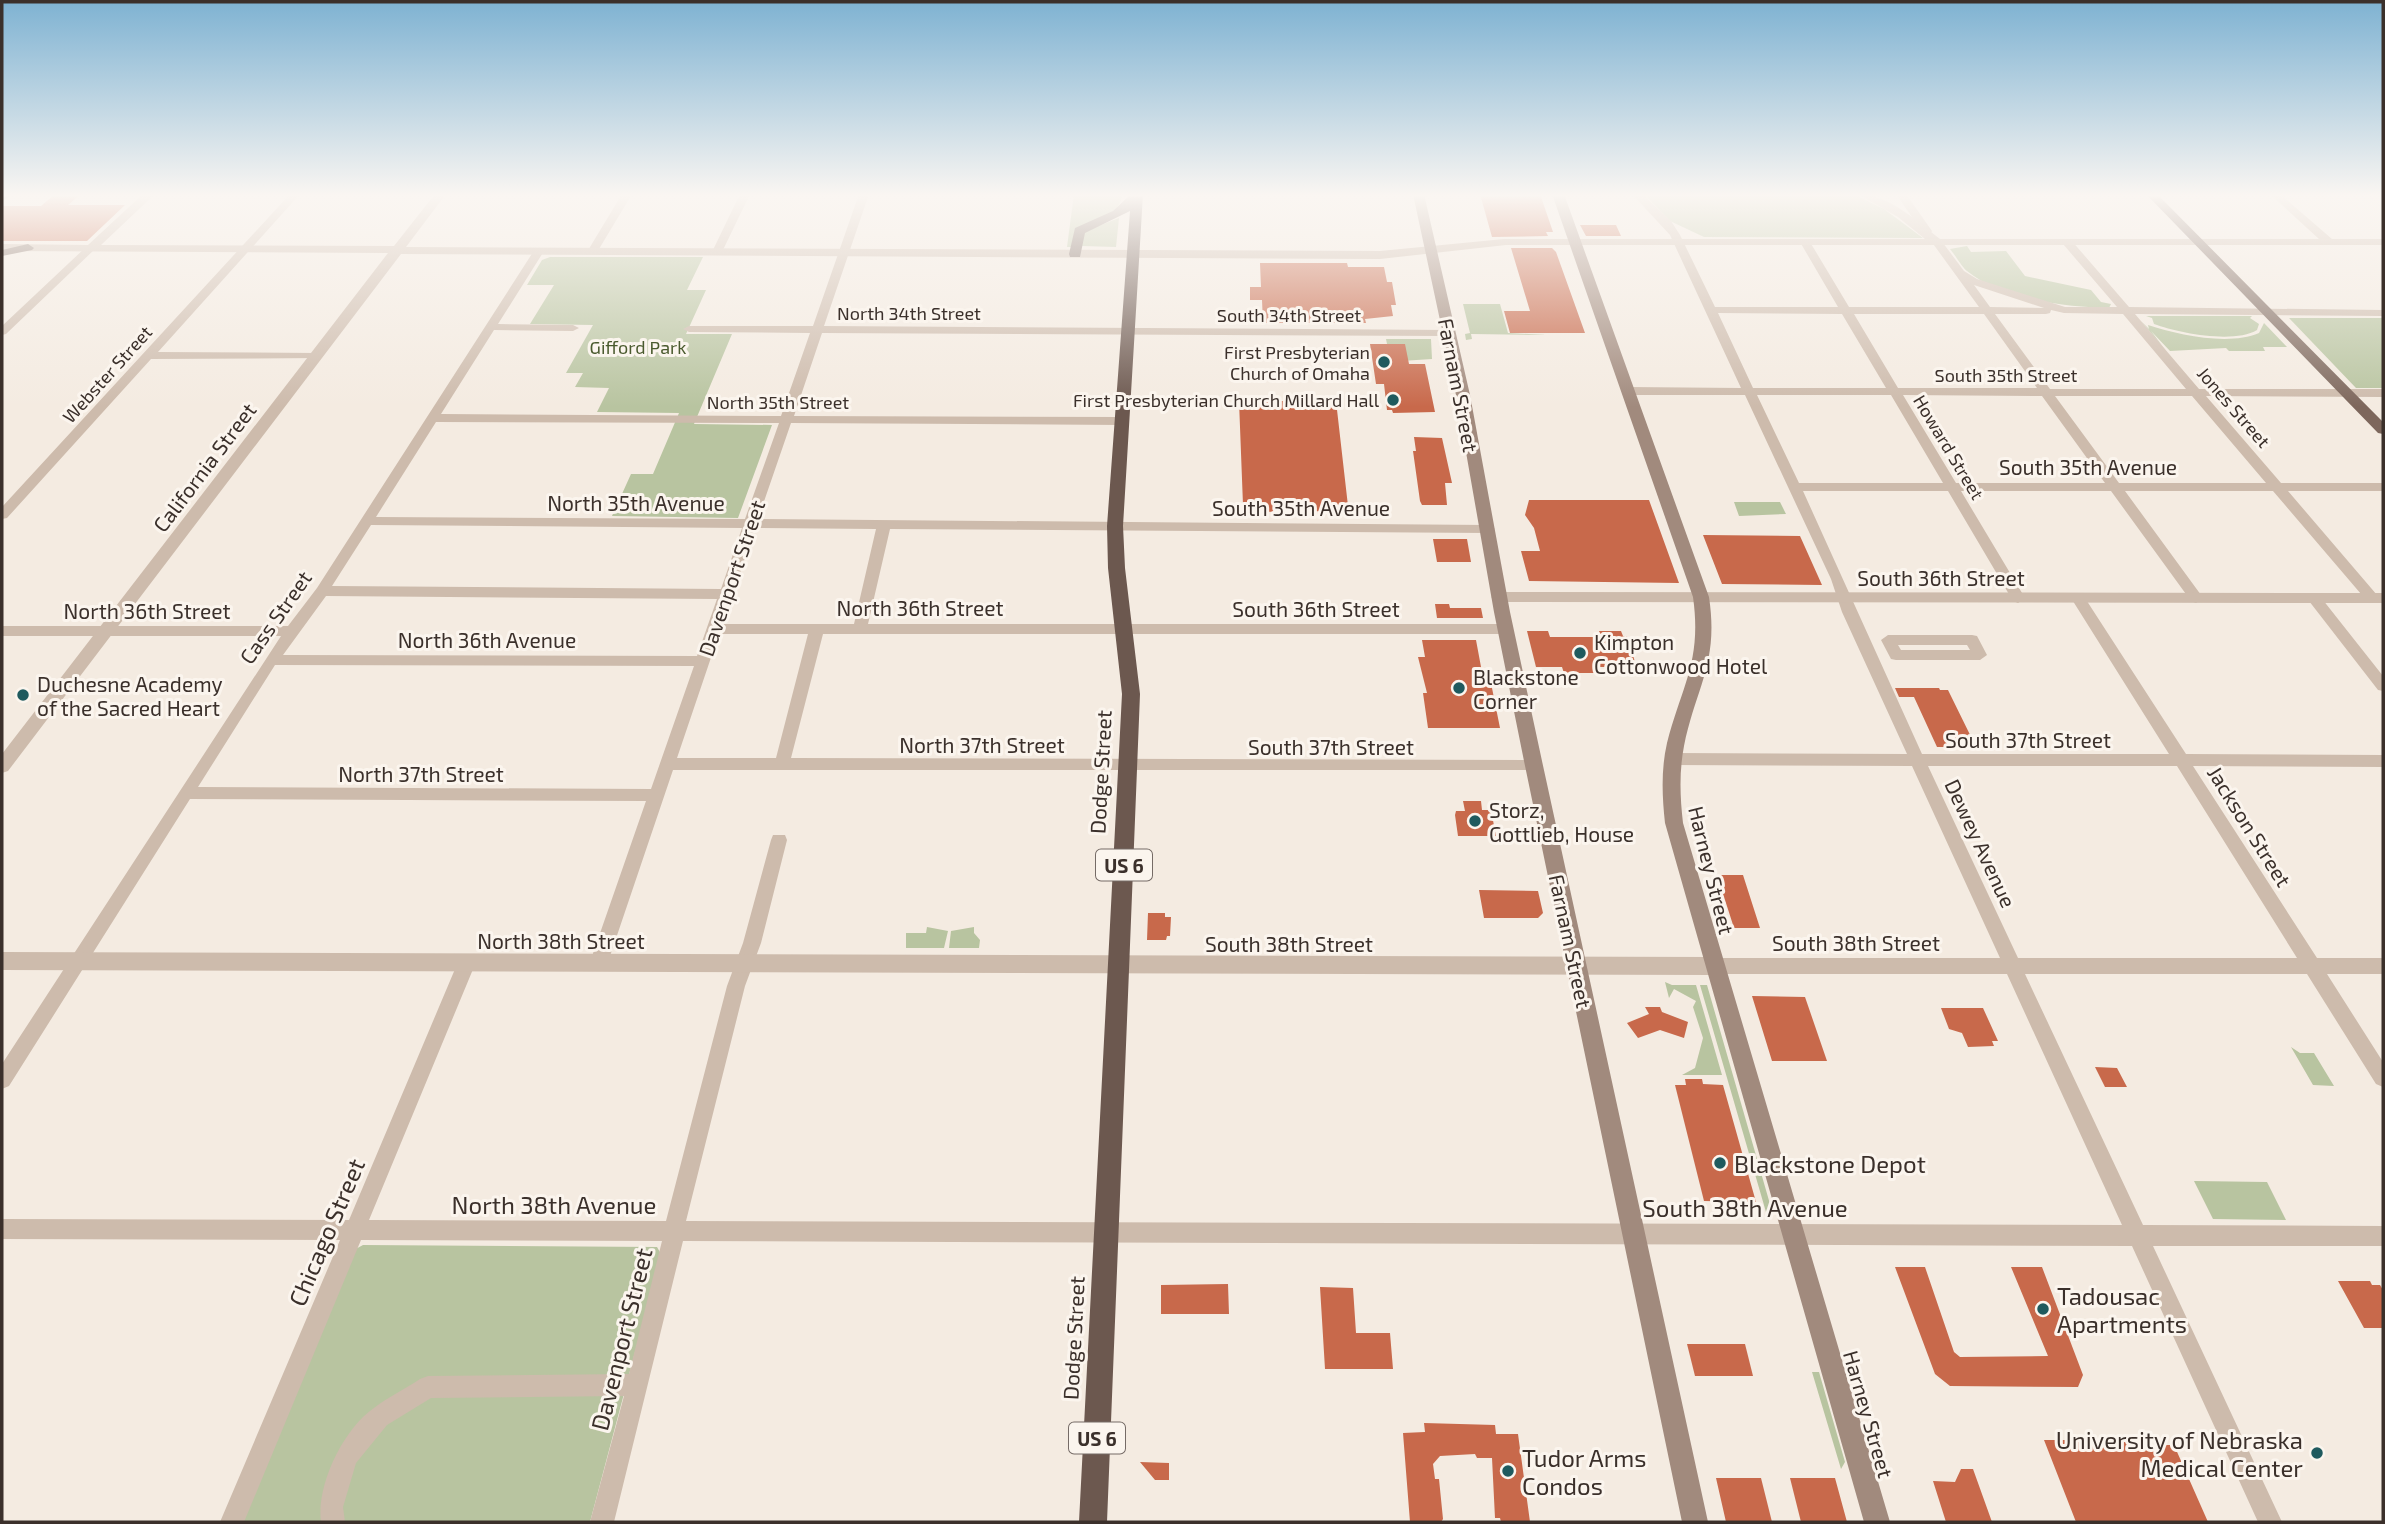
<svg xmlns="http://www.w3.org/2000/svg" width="2385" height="1524" viewBox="0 0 2385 1524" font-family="'Exo 2',sans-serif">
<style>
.green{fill:#b8c4a0}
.building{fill:#c8694b}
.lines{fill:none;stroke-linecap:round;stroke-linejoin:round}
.minor{fill:#cdbbac;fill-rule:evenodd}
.tertiary{fill:#cdbbac;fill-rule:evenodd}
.secondary{fill:#a18a7d;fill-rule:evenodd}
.primary{fill:#7d675c;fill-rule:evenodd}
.trunk{fill:#6c584f;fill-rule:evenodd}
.poi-dot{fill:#1f5a5e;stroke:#fbf5ee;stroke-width:2.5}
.labels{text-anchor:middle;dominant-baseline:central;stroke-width:6;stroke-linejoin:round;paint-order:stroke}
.far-street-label{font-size:18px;fill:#3b302b;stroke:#fbf5ee}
.far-park-label{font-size:18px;fill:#4a5a2e;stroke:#fbf5ee}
.far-poi-label{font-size:18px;fill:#3b302b;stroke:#fbf5ee;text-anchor:end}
.shield{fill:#fbf5ee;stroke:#756b66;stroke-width:2}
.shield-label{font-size:19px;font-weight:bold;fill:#3b302b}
.street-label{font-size:21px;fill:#3b302b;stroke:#fbf5ee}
.poi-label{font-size:21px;fill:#3b302b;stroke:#fbf5ee;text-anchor:start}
.near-poi-label{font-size:24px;fill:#3b302b;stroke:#fbf5ee;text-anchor:start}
.near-street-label{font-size:24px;fill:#3b302b;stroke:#fbf5ee}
</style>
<rect width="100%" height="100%" fill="#f4ebe1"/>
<path class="green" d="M1074 194H1120L1122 196C1119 218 1091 218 1076 230L1071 247H1067Z
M1644 194H1853L1884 209 1923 238 1704 237 1670 221Z
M1119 218 1116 247 1082 246 1080 233Z
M1967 246 1971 252 2006 251 2025 276 2091 290 2101 302 2111 304 2109 308C2066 307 2002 300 1967 271 1961 266 1956 256 1950 249Z
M550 257H703L687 290H706L686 334H732L694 424 772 425 738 518 612 516 631 474H653L679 413 597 412 609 388 575 387 583 373H566L593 325 530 324 554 285H527L542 260Z
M1463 304H1500L1508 333 1547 335 1471 334 1472 339 1466 340 1465 334 1470 333Z
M2252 316 2250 318 2259 324 2257 330C2234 344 2178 333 2154 324L2152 318 2146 316Z
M2289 318H2383V388H2356Z
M2141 321 2149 329 2148 325C2178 335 2229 346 2259 333L2264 323 2287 347H2263L2265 351H2229L2226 348 2170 351 2151 331 2166 351Z
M1386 339H1431L1432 359 1401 361 1387 344Z
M1734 502H1780L1786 514 1739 516Z
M927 927 948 931 944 948H906V933H926Z
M974 927V933L980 940 979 948H949L951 931Z
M1665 982 1672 985H1696L1722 1075H1682L1695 1068 1703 1038 1693 1007 1696 1001 1674 989 1669 998Z
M1700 985H1707L1772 1211 1766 1212Z
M2291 1047 2300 1053H2314L2334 1086 2313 1085Z
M2194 1181 2267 1182 2286 1220 2213 1219Z
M363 1245 657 1247 661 1254 590 1522H239L352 1251Z
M1812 1372H1819L1845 1462 1841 1469Z"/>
<path class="building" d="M55 194H81L68 205H125L87 241H2V206H41Z
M1480 194H1540L1553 232H1546L1548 236 1492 237Z
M1580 225H1616L1621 236H1586Z
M1511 248H1552L1556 252 1585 333H1510L1504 311H1530Z
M1260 263H1347L1348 267H1384L1387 282H1392L1396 305H1391L1393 316 1365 319 1366 323H1263L1262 300H1250V287H1261Z
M1370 344H1405L1409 364H1425L1435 412 1393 413 1392 410H1387L1384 384H1376Z
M1239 401H1336L1348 506H1339L1340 511 1252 512V505H1243Z
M1414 437 1442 438 1452 483H1445L1447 505H1422L1420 501 1413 451H1416Z
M1529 500H1649L1679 583 1529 581 1521 551H1540L1534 528 1525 515Z
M1703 535 1800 536 1822 585 1722 584Z
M1433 539H1467L1471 562H1437Z
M1435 604H1449L1450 608H1481L1483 618H1437Z
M1527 631H1548L1550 637H1601L1599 631H1621L1623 636H1627L1635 662H1630L1632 667H1596L1598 673H1564L1562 667H1536Z
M1422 640H1476L1484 683H1491L1500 728H1428L1423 693H1427L1418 657H1425Z
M1895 688H1939L1940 690H1948L1976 747H1937L1914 697H1899Z
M1463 801H1481L1482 810H1491L1496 836H1458L1455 815 1456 811H1465Z
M1717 875H1743L1760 928H1734Z
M1479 890 1538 891 1543 913 1538 918H1484Z
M1148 913H1165V917H1171L1170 936H1167L1166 940H1147Z
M1752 996 1805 997 1827 1061H1772Z
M1645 1007H1660L1662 1012 1688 1022 1684 1038 1660 1030 1638 1038 1627 1023 1649 1014Z
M1941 1008H1983L1998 1041H1992L1994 1046 1968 1047 1962 1033 1949 1029Z
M2095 1067 2117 1068 2127 1087H2105Z
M1685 1079H1702L1703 1084 1723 1085 1756 1202 1704 1201 1675 1085H1686Z
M1895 1267H1925L1954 1352 1960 1357 2048 1356 2011 1267H2042L2083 1375 2078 1387 1950 1386 1935 1374Z
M2338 1281H2370L2372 1285H2380L2383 1290V1328H2364Z
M1228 1284 1229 1314H1161V1285Z
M1320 1287 1353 1288 1356 1333H1390L1393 1369H1325Z
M1687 1344H1745L1753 1376H1695Z
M1424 1423 1495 1425 1496 1434H1518L1530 1522H1501L1500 1518H1495L1492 1458H1477L1475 1454 1440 1456 1433 1464 1435 1479H1439L1443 1519 1441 1522H1410L1403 1433 1425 1432Z
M2044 1440H2128L2130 1445H2174L2208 1522H2076Z
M1140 1462 1169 1463V1480H1155Z
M1961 1469H1973L1992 1522H1946L1933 1481 1955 1482Z
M1716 1478H1761L1772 1522H1726Z
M1790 1478H1835L1847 1522H1801Z"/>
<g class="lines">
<path class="minor" d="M290 194H300L158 352 316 353 322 356 320 358 151 359 7 518 2 519V507Z
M622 194H632L596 254H588L587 252Z
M740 194H750L722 252 713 254 712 252Z
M859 194H869L824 326 1449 330 1455 333 1449 336 822 333 794 416 1123 417 1129 421 1123 425 791 423 758 519 1488 525 1495 529 1488 533 890 529 868 624H1505L1512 629 1505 634H823L791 758 1534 760 1540 762 1542 766 1540 770H673L608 962 605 967 599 970 593 967 590 962 646 801 190 799 9 1086 2 1089V1064L281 636H2V626H288L317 588 535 249 544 251 498 324 573 325 579 328 573 331 494 330 441 414 781 416 810 333 689 332 683 329 689 326H813ZM436 422 779 423 745 519 376 517ZM371 525 742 528 721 589 332 586ZM755 528 876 529 854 624H723ZM326 596 717 599 697 656 283 655ZM719 634H808L776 758H677ZM275 665 694 666 651 789 198 787Z
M1632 194H1642L1671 221 1680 235 1715 307H1838L1800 242 1805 239 1810 242 1849 307H1979L1931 241 1936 238 1940 239 1964 271 1977 279 2065 307H2117L2063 244V240H2071L2129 307 2383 310V316L2135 314 2199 389H2383V397L2206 396 2281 483H2383V491H2288L2377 595 2379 598 2377 601H2367L2273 491H2125L2201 595 2203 598 2196 603 2191 601 2111 491H1961L2025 598 2018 603 2013 601 1948 491H1803L1922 754H2169L2071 598 2078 593 2083 595 2186 754 2383 755V767L2193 766 2317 958H2383V974H2327L2383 1062V1087L2376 1084 2307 974H2025L2143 1225 2383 1226V1246H2153L2282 1522H2258L2132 1246 683 1241 614 1522H590L624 1396 431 1398 387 1425 356 1463 343 1507 345 1522H321C316 1486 343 1429 374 1408 388 1397 405 1389 420 1379L428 1376 629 1374 662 1241 361 1240 244 1522H220L340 1240 2 1239V1219L349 1220 458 962 461 957 467 954 473 957 476 962 369 1220 666 1221 727 986 743 943 771 840 773 835H785L787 840 761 943 745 986 686 1221 2122 1225 2007 974H1714L1708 971 1705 966 1708 961 1714 958H2000L1912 766 1673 765 1667 763 1665 759 1667 755 1673 753 1907 754 1842 612 1831 579 1745 395H1628L1622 391 1628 387 1741 388 1670 235ZM1974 285 2044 308 1990 307ZM2051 310 2064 313 2123 314 2186 389H2050L1995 314H2046L2050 313ZM1718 313 1842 314 1886 388H1753ZM1854 314H1984L2037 388H1898ZM1757 395H1891L1943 483H1799ZM1903 395 2042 396 2105 483H1956ZM2055 396H2192L2266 483H2119ZM1928 766H2177L2297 958H2018Z
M1896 194H1906L1932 231 1931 233H1923Z
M2270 194H2280L2332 239H2383V245H2198L2193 242 2198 239H2319Z
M86 247 95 249 6 334 2 335V326Z
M2314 593 2319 595 2383 676V691L2378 690 2309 601 2307 598Z
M1888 635H1972L1977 636 1987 655 1980 660H1896L1891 659 1881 640ZM1898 645H1967L1970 650H1901Z"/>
<path class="tertiary" d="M143 194H155L101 245 394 246 435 194H446L406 247 1380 251 1504 239H1925L1898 217 1858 194C1888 194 1917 221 1940 239H2198L2204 242 2198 245H1506L1380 259 401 254 8 771 2 773V754L388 253 2 251V244L88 245Z
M1499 592 2383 593V603L1499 602 1491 597Z
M2 952 1714 957 1721 960 1724 966 1721 972 1714 975 2 970Z"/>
<path class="secondary" d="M1413 194H1424L1470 395 1510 612 1542 761 1708 1522H1682L1524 761 1494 612 1456 395Z
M1552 194H1564L1709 597C1719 663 1696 687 1684 746 1679 772 1680 797 1683 823L1890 1522H1864L1665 823C1662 796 1661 769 1667 743 1682 685 1702 661 1693 597Z"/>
<path class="primary" d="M2 194H13L2 201Z
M2146 194H2157L2383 422V434L2378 433Z
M28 244 34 248 32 250 2 256V250Z"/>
<path class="trunk" d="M1131 194H1143L1123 526 1125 568 1140 694 1107 1522H1079L1122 694 1108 568 1107 526 1130 211 1085 233 1080 257H1070L1069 254 1075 228 1113 211Z"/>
</g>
<linearGradient id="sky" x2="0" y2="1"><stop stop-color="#7eb2d2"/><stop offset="0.48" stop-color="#faf6f2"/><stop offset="1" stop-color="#faf6f2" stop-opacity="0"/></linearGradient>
<rect width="2385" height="407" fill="url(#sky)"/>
<g class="poi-dot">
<circle cx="1384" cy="362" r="7"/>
<circle cx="1393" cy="400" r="7"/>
<circle cx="1580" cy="653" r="7"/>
<circle cx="1459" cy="688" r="7"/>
<circle cx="23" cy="695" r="7"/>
<circle cx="1475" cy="821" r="7"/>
<circle cx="1720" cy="1163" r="7"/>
<circle cx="2043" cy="1309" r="7"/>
<circle cx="2317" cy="1453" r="7"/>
<circle cx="1508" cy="1471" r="7"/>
</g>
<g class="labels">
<g class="far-street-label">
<text x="909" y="313">North 34th Street</text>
<text x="1289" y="315">South 34th Street</text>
<text transform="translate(107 374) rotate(-48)">Webster Street</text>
<text x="2006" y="375">South 35th Street</text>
<text x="778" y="402">North 35th Street</text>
<text transform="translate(2234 407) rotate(49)">Jones Street</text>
<text transform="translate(1949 447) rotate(59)">Howard Street</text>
</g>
<g class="far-park-label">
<text x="638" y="347">Gifford Park</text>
</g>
<g class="far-poi-label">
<text x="1370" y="352">First Presbyterian<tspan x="1370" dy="21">Church of Omaha</tspan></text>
<text x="1379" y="400">First Presbyterian Church Millard Hall</text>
</g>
<g class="shield">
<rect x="1096" y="849.5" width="56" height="31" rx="5"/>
<rect x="1069" y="1422.5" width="56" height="31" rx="5"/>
</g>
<g class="shield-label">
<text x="1124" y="865">US 6</text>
<text x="1097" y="1438">US 6</text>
</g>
<g class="street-label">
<text transform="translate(1459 385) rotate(79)">Farnam Street</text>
<text x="2088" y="466">South 35th Avenue</text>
<text transform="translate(204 467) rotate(-53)">California Street</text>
<text x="636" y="502">North 35th Avenue</text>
<text x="1301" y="507">South 35th Avenue</text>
<text x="1941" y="577">South 36th Street</text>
<text transform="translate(731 578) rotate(-71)">Davenport Street</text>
<text x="920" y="607">North 36th Street</text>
<text x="1316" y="608">South 36th Street</text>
<text x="147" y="610">North 36th Street</text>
<text transform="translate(275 617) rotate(-55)">Cass Street</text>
<text x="487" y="639">North 36th Avenue</text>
<text x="2028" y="739">South 37th Street</text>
<text x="982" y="744">North 37th Street</text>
<text x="1331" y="746">South 37th Street</text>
<text transform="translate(1100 772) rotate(-87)">Dodge Street</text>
<text x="421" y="773">North 37th Street</text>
<text transform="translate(2250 826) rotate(58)">Jackson Street</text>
<text transform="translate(1981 843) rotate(65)">Dewey Avenue</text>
<text transform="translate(1712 870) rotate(76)">Harney Street</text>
<text x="561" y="940">North 38th Street</text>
<text transform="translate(1571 941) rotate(78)">Farnam Street</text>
<text x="1856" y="942">South 38th Street</text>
<text x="1289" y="943">South 38th Street</text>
<text transform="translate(1073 1338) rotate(-87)">Dodge Street</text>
<text transform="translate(1869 1414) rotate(74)">Harney Street</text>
</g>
<g class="poi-label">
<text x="1594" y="641">Kimpton<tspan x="1594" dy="24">Cottonwood Hotel</tspan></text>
<text x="1473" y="676">Blackstone<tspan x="1473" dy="24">Corner</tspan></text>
<text x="37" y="683">Duchesne Academy<tspan x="37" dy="24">of the Sacred Heart</tspan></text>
<text x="1489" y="809">Storz,<tspan x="1489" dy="24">Gottlieb, House</tspan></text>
</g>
<g class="near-poi-label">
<text x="1734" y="1163">Blackstone Depot</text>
<text x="2057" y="1295">Tadousac<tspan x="2057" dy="28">Apartments</tspan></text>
<text x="2303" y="1439" text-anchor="end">University of Nebraska<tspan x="2303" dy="28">Medical Center</tspan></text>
<text x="1522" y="1457">Tudor Arms<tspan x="1522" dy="28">Condos</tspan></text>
</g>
<g class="near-street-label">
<text x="554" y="1204">North 38th Avenue</text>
<text x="1745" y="1207">South 38th Avenue</text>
<text transform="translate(326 1232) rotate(-67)">Chicago Street</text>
<text transform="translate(621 1339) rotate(-76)">Davenport Street</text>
</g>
</g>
<rect width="2385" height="1524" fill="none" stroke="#3b302b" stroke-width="7"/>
</svg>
